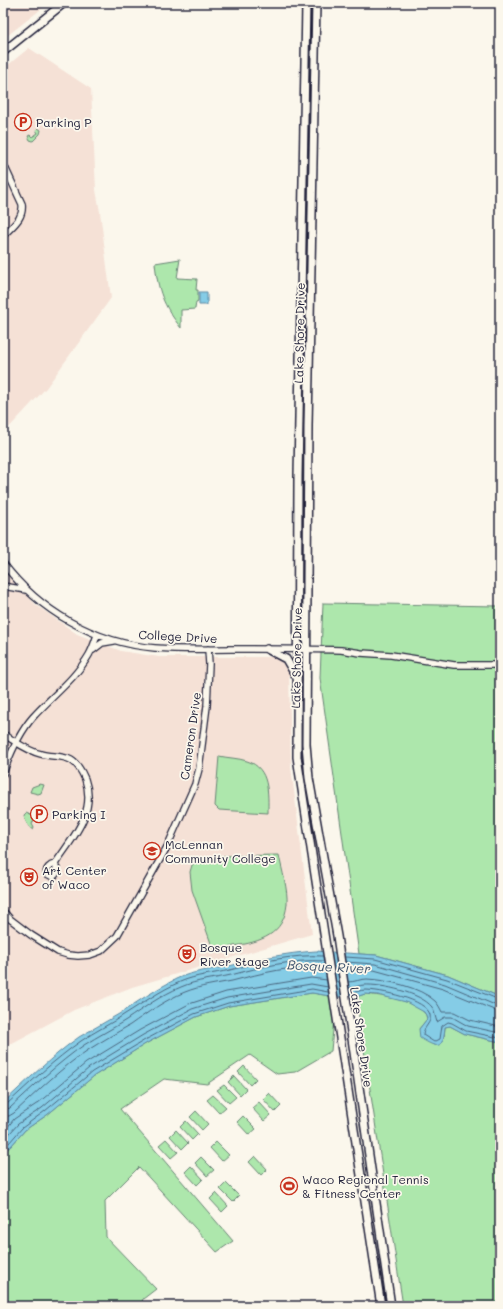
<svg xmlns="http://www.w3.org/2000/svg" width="503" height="1309" viewBox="0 0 503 1309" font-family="Mali,sans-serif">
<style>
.built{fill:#f5e1d6}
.green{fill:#ade7ac;stroke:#688474}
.water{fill:#85cce6;stroke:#5d88a2}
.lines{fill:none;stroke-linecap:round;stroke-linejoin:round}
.shore{stroke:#4a667f;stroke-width:1}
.minor-casing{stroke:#22223b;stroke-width:8}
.major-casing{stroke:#22223b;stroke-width:10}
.minor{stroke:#fbf7ec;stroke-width:5.5}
.major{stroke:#fbf7ec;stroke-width:7}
.labels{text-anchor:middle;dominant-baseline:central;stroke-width:3.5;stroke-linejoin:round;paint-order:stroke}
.poi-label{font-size:12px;fill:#22223b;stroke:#fbf7ec;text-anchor:start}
.street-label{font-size:12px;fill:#22223b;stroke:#fbf7ec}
.water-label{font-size:13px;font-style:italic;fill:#40556e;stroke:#fbf7ec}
</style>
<rect width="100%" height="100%" fill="#fbf7ec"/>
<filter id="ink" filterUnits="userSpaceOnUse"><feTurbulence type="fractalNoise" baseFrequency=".025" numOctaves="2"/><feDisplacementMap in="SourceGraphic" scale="8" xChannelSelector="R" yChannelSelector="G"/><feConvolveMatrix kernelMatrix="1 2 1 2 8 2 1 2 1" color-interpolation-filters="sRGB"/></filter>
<g filter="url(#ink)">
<path class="built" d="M3 3H49L3 39Z
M29 48 91 89 96 190 100 212 111 298 46 388 3 434V69Z
M3 569 36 605 77 634 121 651 159 657H274L280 658 285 662 289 672 291 767 312 934 132 987 74 1010 3 1048Z"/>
<path class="green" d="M38 128 41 130 40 134 33 141 30 140 28 136 30 135 32 137 38 133 36 130Z
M180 259 177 278 197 279 196 290H198V301L196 302 195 309 181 310V328C163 305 158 291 155 263Z
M323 603 498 606 500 604V997L448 975 376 955 359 954 320 678Z
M219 756C228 758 238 758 247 761 270 768 268 794 268 813L219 810 215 806Z
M40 784 44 785 41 793 38 794 30 792 32 787Z
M26 813 33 816 34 820 32 824 34 828 33 830C28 827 25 821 24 815Z
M279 855C282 871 288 889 287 904 284 935 260 942 234 946 227 948 220 949 213 949L192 890 190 872 192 865 200 859 216 856Z
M312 993 336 997 331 1051 295 1072 277 1074 250 1055 207 1084 164 1079 120 1109 233 1241 217 1252 139 1167 105 1201 106 1237 156 1289 143 1299 141 1306H3V1152L11 1146 25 1130 47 1115 94 1076 147 1043 196 1017 229 1006Z
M365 994C383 996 416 1000 426 1015L427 1019 419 1029 444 1038 445 1027 450 1026 465 1034 500 1042V1306H403L356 997Z
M244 1066 256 1079 250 1085 238 1072Z
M234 1076 246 1089 240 1095 228 1082Z
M224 1085 236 1097 229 1103 217 1090Z
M269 1093 281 1106 275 1112 263 1099Z
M213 1095 226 1107 219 1113 207 1100Z
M259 1102 271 1115 264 1121 252 1108Z
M196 1111 208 1124 202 1130 190 1117Z
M243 1116 256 1129 249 1135 237 1122Z
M186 1121 198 1134 192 1140 180 1127Z
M176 1130 188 1143 182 1149 170 1136Z
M166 1139 178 1152 171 1158 159 1145Z
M216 1142 229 1155 222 1161 210 1148Z
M255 1156 267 1169 261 1175 249 1162Z
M201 1157 214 1170 207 1176 195 1163Z
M191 1166 203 1179 197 1185 185 1172Z
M226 1183 239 1196 233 1202 220 1189Z
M216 1193 228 1206 222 1212 210 1199Z"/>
<path class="water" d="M199 292H207V305H199Z
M316 951 376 955 448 975 500 997V1042L465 1034 450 1026 445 1027C443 1051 437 1048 420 1038L419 1029 427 1019 426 1015 424 1012 406 1002 378 995 365 994 356 997H336L312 993 229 1006 196 1017 147 1043 94 1076 47 1115 25 1130 11 1146 3 1152V1103C28 1080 52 1056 79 1037 92 1029 106 1022 119 1014 137 1002 156 989 176 979 193 971 211 970 229 966 258 959 286 953 316 951Z"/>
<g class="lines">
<path class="shore" d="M345 957 375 959 447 979 500 1000
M345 962 375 964 445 984 495 1005H500
M346 968 374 970 443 989 494 1010 500 1011
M348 982C355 982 360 979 367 979 387 980 420 987 435 1001 438 1004 440 1008 442 1012H454L470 1020 500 1027
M349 988C355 988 359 985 364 985 382 984 421 993 432 1007 435 1012 435 1017 437 1022L445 1017H452L468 1026 500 1033
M350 993C355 993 360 990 365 990 379 990 427 999 430 1015 432 1023 423 1027 423 1035L434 1042 440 1039 442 1026 448 1022 452 1023 466 1031 500 1038
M3 1105 7 1104C31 1082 54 1060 81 1041 95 1031 111 1024 125 1014 143 1003 161 990 180 982 196 975 213 974 230 970 260 962 292 954 323 956
M3 1110 10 1108C34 1086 58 1063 84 1045 98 1036 112 1029 126 1020 144 1008 161 995 181 987 197 980 214 979 231 975 261 967 292 959 324 961
M3 1116H9L14 1113C38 1091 61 1068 88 1050 102 1041 116 1033 130 1025 147 1013 165 1000 185 992 200 986 216 984 232 981 262 973 293 965 325 967
M3 1133 14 1119 38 1103 86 1063 140 1030 189 1004 226 992 311 978 327 980
M3 1141 18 1124 42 1108 89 1068 143 1035 192 1009 227 998 311 984 328 987
M3 1147 9 1143 22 1128 45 1111 92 1072 145 1040 194 1014 228 1003 312 989 328 992"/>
<g class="minor-casing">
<path id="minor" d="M3 163 22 204C24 219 12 226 3 236
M3 563C39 611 95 643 155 648 181 650 206 649 232 649 268 649 305 649 341 650L361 653 391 655 454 665H500
M3 586 26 590
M93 650 102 643 114 641
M3 734C15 741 27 751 41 754 50 757 62 755 71 760 78 764 82 772 85 779 97 813 72 838 55 864 50 865 45 869 47 874L53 877 56 874 57 869 55 864
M3 774C10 754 19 733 33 717 52 696 75 679 89 655 93 648 95 641 97 635
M3 911 10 919 31 935 58 952 68 955 78 956 90 955 101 951 117 936 167 847 195 784 199 769 207 706 209 664 208 649"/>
</g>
<g class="major-casing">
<path id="major" d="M306 3 298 477 297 757 381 1306
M316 3 308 426 306 744 309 778 337 936 391 1306
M3 52 64 3
M267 649 286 659 297 678"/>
</g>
<use href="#minor" class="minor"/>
<use href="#major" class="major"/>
</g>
</g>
<defs>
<g id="parking-ring" transform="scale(0.9)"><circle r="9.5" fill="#fbf7ec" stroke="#c8321e" stroke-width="1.5"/><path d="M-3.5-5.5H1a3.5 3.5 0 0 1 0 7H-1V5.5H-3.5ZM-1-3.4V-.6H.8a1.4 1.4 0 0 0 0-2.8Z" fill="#c8321e"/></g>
<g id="university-ring" transform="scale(0.9)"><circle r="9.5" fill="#fbf7ec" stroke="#c8321e" stroke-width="1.5"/><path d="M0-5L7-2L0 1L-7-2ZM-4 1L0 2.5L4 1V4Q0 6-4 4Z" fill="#c8321e"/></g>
<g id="theatre-ring" transform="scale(0.9)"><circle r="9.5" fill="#fbf7ec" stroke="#c8321e" stroke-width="1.5"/><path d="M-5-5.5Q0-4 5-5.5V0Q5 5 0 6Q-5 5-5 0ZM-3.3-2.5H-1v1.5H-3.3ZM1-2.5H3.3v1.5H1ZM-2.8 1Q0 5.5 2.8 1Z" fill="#c8321e"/></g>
<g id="stadium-ring" transform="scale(0.9)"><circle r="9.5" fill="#fbf7ec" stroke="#c8321e" stroke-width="1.5"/><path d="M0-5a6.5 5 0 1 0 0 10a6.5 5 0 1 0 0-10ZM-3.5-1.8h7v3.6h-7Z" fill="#c8321e"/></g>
</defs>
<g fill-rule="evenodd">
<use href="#parking-ring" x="23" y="122"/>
<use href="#parking-ring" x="39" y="814"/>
<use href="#university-ring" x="152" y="851"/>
<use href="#theatre-ring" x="29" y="877"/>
<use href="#theatre-ring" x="187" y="954"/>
<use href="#stadium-ring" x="289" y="1186"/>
</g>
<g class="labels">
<g class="poi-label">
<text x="36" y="122">Parking P</text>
<text x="52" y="814">Parking I</text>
<text x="165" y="844">McLennan<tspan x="165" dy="14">Community College</tspan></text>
<text x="42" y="870">Art Center<tspan x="42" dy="14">of Waco</tspan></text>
<text x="200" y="947">Bosque<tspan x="200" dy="14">River Stage</tspan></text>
<text x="302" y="1179">Waco Regional Tennis<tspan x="302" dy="14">&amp; Fitness Center</tspan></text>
</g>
<g class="street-label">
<text transform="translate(299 333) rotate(-89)">Lake Shore Drive</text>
<text transform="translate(178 636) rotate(3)">College Drive</text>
<text transform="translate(296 658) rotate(-89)">Lake Shore Drive</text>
<text transform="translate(190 736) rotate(-82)">Cameron Drive</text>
<text transform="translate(362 1037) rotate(82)">Lake Shore Drive</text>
</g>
<g class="water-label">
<text transform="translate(329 966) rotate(3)">Bosque River</text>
</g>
</g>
<rect width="503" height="1309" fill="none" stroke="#fbf7ec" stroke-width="16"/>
<rect x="8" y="8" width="487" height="1293" fill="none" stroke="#22223b" stroke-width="1.5" filter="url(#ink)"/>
</svg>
